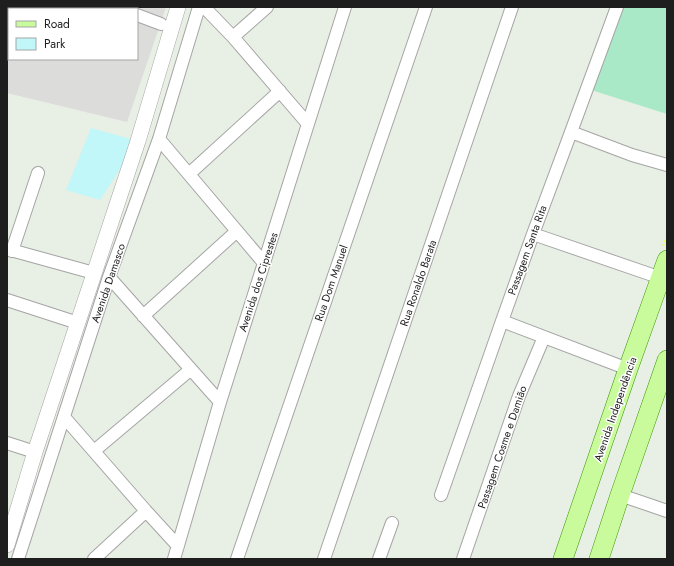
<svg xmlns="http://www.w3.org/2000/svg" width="674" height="566" viewBox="0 0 674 566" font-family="Jost,sans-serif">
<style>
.residential{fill:#dcdcdb;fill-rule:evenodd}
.grass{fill:#aae9c7}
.park{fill:#c1f7f9}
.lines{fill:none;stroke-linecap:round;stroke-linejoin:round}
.minor-casing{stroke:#a5a5a5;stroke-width:14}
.tertiary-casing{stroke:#a5a5a5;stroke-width:16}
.primary-casing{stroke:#389700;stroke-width:20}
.path{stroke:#f0f96a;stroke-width:2;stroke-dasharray:2 2;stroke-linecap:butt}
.minor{stroke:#fff;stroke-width:12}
.tertiary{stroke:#fff;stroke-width:15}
.primary{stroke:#c9fb9c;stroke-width:19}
.labels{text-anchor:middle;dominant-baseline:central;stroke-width:3;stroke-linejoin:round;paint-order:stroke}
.street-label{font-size:11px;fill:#1e1e1e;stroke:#fff}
</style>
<rect width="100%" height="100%" fill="#e8efe4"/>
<path class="residential" d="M7 7H166L127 122 7 93ZM9 9H137V59H9Z"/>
<path class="grass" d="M617 7H667V114L588 89Z"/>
<path class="park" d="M91 128 138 141 100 200 66 190Z"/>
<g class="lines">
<g class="minor-casing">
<path id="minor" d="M112 7 118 9
M204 7 233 37 308 124
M137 15 161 24
M233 37 267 7
M571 132 632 155 667 165
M159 139 264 263
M189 174 280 91
M533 234 661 278
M7 249 94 273
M12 251 38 173
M109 277 220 402
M7 300 78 323
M143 316 237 231
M502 321 628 369
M64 417 146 511 178 546
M7 443 35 452
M94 451 190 370
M441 495 502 321 533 234 571 132 617 7
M620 495 667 511
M18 559 109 277 159 139 199 7
M94 559 146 511
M174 559 220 402 345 7
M237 559 426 7
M324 559 512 7
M379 559 392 523
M463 559 519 396 544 337"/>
</g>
<g class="tertiary-casing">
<path id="tertiary" d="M7 545 35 452 138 141 178 7"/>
</g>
<g class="primary-casing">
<path id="primary" d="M563 559 628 369 667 260
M599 559 620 495 667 360"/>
</g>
<path class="path" d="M663 246 667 236"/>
<use href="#minor" class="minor"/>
<use href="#tertiary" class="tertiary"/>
<use href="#primary" class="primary"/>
</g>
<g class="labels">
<g class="street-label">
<text transform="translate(527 250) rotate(-70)">Passagem Santa Rita</text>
<text transform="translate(258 282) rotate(-72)">Avenida dos Ciprestes</text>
<text transform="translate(108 283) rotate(-71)">Avenida Damasco</text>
<text transform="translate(331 283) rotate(-71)">Rua Dom Manuel</text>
<text transform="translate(418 283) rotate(-71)">Rua Ronaldo Barata</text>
<text transform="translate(615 409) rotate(-71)">Avenida Independência</text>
<text transform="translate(502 447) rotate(-71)">Passagem Cosme e Damião</text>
</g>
</g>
<rect width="674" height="566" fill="none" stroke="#1e1e1e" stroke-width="16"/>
<rect x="8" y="8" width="130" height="52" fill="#ffffff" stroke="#a5a5a5"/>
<rect x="16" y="21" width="20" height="6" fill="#c9fb9c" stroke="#a5a5a5"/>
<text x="44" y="28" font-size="12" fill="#1e1e1e">Road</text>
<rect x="16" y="38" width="20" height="12" fill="#c1f7f9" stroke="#a5a5a5"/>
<text x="44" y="48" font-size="12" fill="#1e1e1e">Park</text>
</svg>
